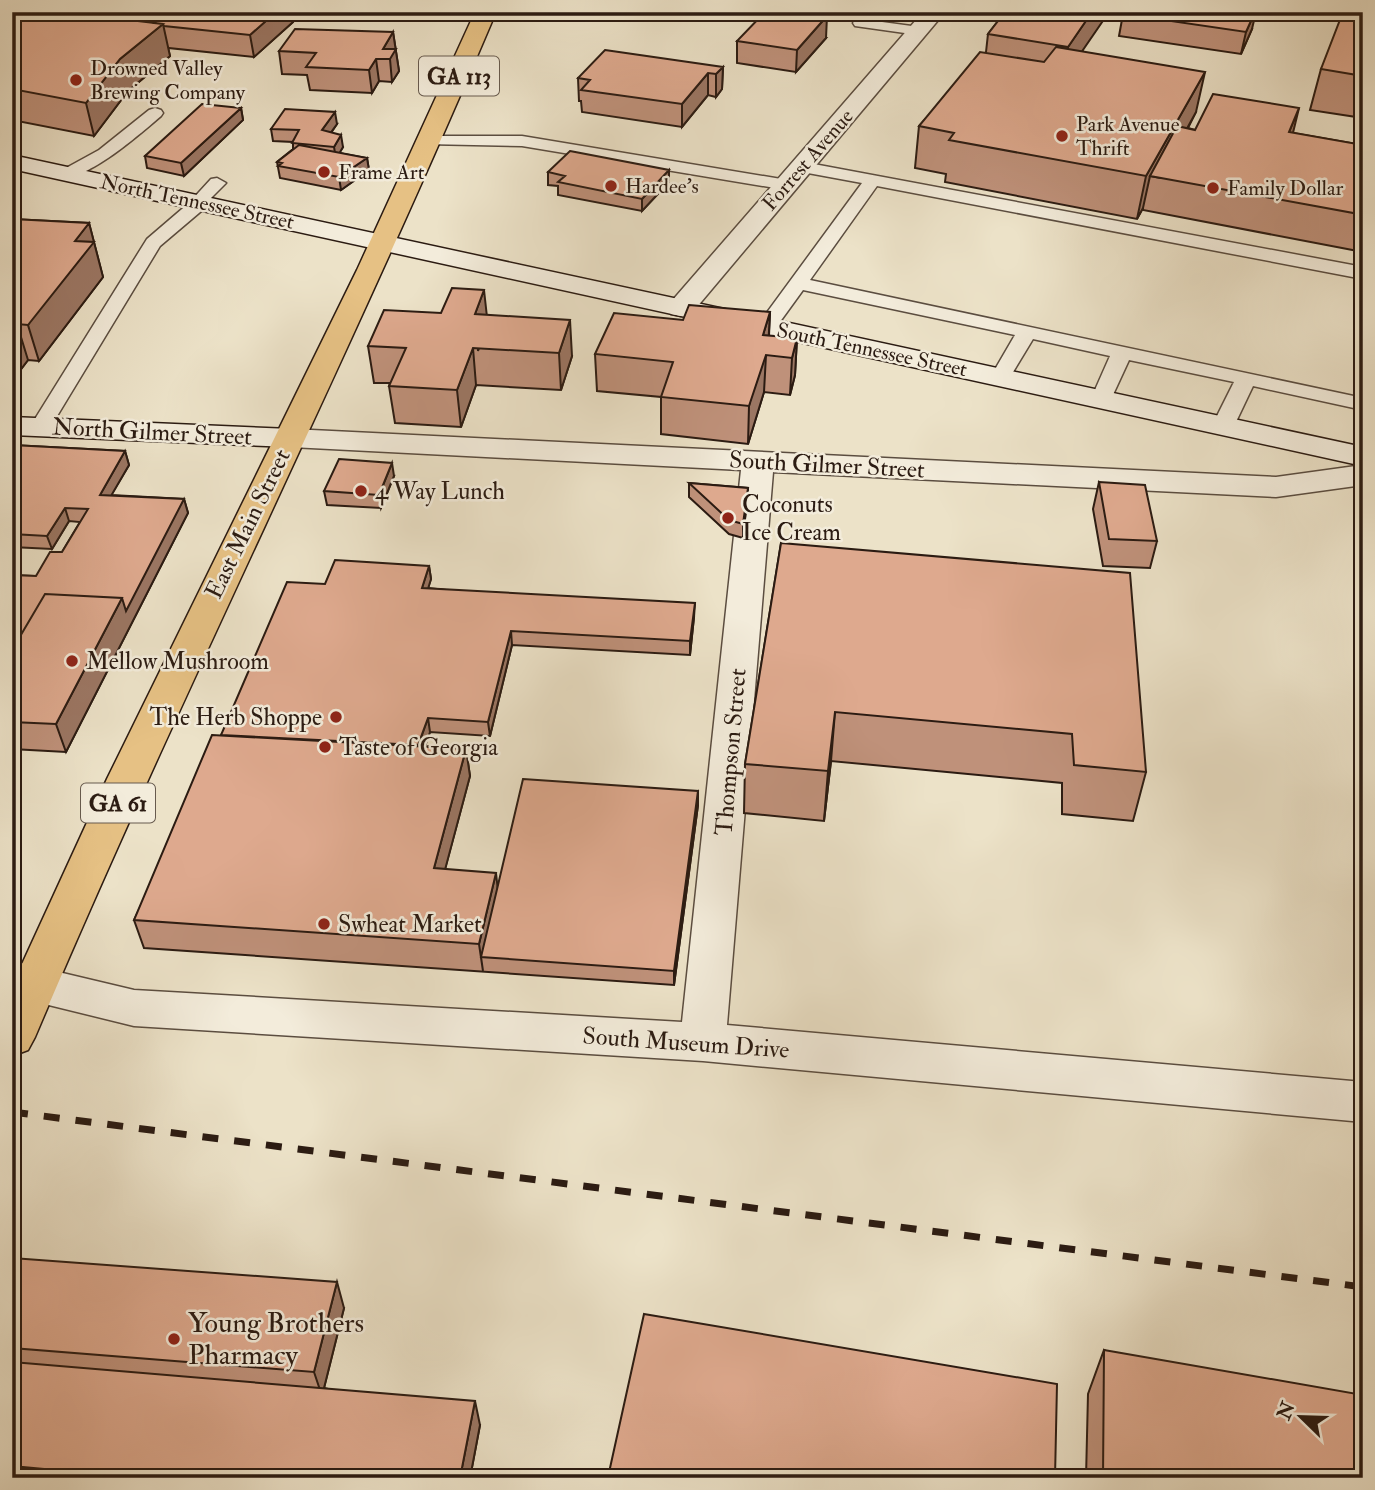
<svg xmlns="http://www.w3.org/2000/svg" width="1375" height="1490" viewBox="0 0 1375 1490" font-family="'IM FELL Double Pica',serif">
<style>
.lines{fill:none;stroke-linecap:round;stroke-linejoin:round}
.lane-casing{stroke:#5b4d40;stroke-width:3}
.street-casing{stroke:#5b4d40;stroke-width:3}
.secondary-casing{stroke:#2b1b12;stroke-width:3}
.primary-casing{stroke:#2b1b12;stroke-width:3}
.lane{fill:#f3ecdb;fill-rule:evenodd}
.street{fill:#f3ecdb;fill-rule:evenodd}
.secondary{fill:#f3ecdb;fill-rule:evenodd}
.primary{fill:#e6c184;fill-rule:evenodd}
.rail{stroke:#2b1b12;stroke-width:7;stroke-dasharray:16 16;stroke-linecap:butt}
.wall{fill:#bf917a;stroke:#2b1b12;stroke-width:2}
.shaded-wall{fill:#9b7663;stroke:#2b1b12;stroke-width:2}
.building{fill:#dea98e;stroke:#2b1b12;stroke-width:2}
.poi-dot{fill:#8f2418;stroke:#f3ecdb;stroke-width:2.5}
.labels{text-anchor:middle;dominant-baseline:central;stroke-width:5;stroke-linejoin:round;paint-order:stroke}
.far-poi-label{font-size:21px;fill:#2b1b12;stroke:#f3ecdb;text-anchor:start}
.far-street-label{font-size:21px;fill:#2b1b12;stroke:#f3ecdb}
.shield{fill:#f3ecdb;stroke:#675a4e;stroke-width:2}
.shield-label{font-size:23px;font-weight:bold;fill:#2b1b12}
.street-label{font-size:24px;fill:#2b1b12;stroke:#f3ecdb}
.poi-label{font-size:24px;fill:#2b1b12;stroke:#f3ecdb;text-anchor:start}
.near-poi-label{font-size:28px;fill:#2b1b12;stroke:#f3ecdb;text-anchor:start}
</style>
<rect width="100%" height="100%" fill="#ece2c8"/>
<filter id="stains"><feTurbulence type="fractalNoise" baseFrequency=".00286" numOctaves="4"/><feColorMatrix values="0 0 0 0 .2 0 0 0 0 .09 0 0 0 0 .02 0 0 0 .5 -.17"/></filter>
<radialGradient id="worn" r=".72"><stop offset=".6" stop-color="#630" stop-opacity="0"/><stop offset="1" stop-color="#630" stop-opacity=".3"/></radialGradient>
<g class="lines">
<g class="lane-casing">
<path id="lane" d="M860 19 919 27 926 31 919 35 855 26 853 23 855 20Z
M155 108 161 110 163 113 161 116C141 133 85 183 59 177L57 173 99 150 149 110Z
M431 136H522L787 180 796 185 787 190 522 146 425 144 423 141 425 138Z
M803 162 1363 267V279L877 186 810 280 1363 398V410L1253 386 1234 426 1230 430H1216L1212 426 1234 382 1129 360 1111 399 1108 403H1094L1091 399 1110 356 1033 339 1007 382H993L990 378 1015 335 803 290 774 330H760L757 326 760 322 862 183 797 171 795 167Z
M217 178 226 183 208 201 206 207 160 246 48 431H34L30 427 147 239 189 203 211 179Z"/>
</g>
<g class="street-casing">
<path id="street" d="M923 12H945L691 314 681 316 671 314 667 308 671 302Z
M291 429 1276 477 1363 465V485L1276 497 773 472 727 1025 1363 1082V1122L703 1061 134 1026 12 996V961L134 990 682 1022 741 470 291 447 280 445 275 438 280 431Z"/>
</g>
<g class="secondary-casing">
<path id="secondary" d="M12 155 1363 447V466L12 169Z
M12 417 291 429 302 431 307 438 302 445 291 447 12 435Z"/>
</g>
<g class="primary-casing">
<path id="primary" d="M475 12H496C350 357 181 692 35 1037L28 1050 12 1056V986L107 779 357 270Z"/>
</g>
<use href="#lane" class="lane"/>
<use href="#street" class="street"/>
<use href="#secondary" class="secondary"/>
<use href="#primary" class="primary"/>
<path class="rail" d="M12 1112 1363 1287"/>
</g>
<path class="wall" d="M1005 12 1082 51 1196 112 1188 128 1195 130 1293 133 1363 145V252L1143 210V208L1137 219 945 182 946 174 915 168 919 126 986 52 988 34Z
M1363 12V118L1310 110 1321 69Z
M1123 14 1252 29 1241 54 1119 36Z
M182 17 293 22 254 57 168 48 170 56 128 91 94 136 12 120V29L154 23Z
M393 32 399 71 392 82 379 81 372 93 310 90 307 75 282 74 279 51Z
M826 38 796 72 737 63V41Z
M723 67 722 89 716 97 708 95 682 127 582 112 581 101H579L578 78Z
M241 108 243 120 184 176 147 168 145 156Z
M337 124 331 133 343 147 339 153 367 158 369 170 341 190 280 178 277 162 293 149V142L273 141 271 129Z
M669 170V182L642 211 558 195V186L548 185V172Z
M12 219 89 223 103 277 39 361 28 360 12 381Z
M770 312 769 336 797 338 795 375 790 395 764 392 748 444 661 434V397L597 391 595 354 683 320Z
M487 315 572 356 561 390 476 385 461 427 395 423 389 386 390 383H374L368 346Z
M12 445 125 451 129 465 111 495 184 499 188 513 66 752 12 749V575L36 576 62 552 80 522 69 521 52 549 12 547Z
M394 476 381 508 327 505 324 491Z
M1099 482 1157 541 1150 568 1103 566 1093 509Z
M689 483 748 488 743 538 729 534 689 497Z
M781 543 1146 772 1133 821 1062 814V783L831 761 824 821 744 813 745 764Z
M429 566 431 579 428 588 694 617 690 655 512 645 490 736 430 732 425 746 466 749 470 776 445 869 498 888 698 791V805L674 985 144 948 134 920 221 735 325 584Z
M12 1258 344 1308 324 1388 480 1425 470 1478H12Z
M1104 1350 1363 1478H1086L1088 1394Z"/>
<path class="shaded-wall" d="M276 12H292L293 22 254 57 250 35Z
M1092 12H1109L1063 79 1068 47Z
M1255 12H1256L1252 29 1241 54 1246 32Z
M827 16 826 38 796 72 797 50Z
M163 24 170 56 128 91 94 136 86 103 120 59Z
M393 32 399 71 392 82 390 59 383 49Z
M376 59 379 81 372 93 369 70Z
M723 67 722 89 716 97V74Z
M1205 72 1196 112 1160 178 1150 176 1143 208 1137 219 1146 176Z
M708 73V95L682 127V104Z
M241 108 243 120 184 176 181 163Z
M1299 108 1291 141 1289 132Z
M335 112 337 124 324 142 322 130Z
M341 135 343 147 336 159 334 147Z
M367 158 369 170 341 190 339 177Z
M669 170V182L642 211V199Z
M89 223 103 277 39 361 28 325 75 241Z
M484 290 488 326 478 351 475 314Z
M770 312 768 349 766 355 764 392 748 444 749 406 763 335Z
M570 320 572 356 561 390 559 353Z
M17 324 28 360 12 381V330Z
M797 338 795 375 790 395 792 358Z
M473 348 476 385 461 427 457 390Z
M125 451 129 465 104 508 100 495Z
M392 463 394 476 381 508 379 495Z
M748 488 747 501 743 538V524Z
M184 499 188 513 66 752 56 724 122 598Z
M65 508 69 521 52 549 47 536Z
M429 566 431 579 424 602 422 588Z
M695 603 694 617 690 655V641Z
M511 631 512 645 490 736 488 722Z
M835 712 831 761 824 821 828 771Z
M428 718 430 732 416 773 414 758Z
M466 749 470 776 438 896 434 868Z
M698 791V805L674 985V971Z
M496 873 499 900 481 957 483 971 479 944Z
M337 1282 344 1308 322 1396 314 1372Z
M475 1401 480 1425 470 1478H460Z"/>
<path class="building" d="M30 12H62L163 24 120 59 86 103 12 89V29Z
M188 12H276L250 35 164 26 163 24 154 23 164 15 182 17Z
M765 12H798L827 16 797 50 737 41Z
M1005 12H1092L1068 47 988 34Z
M1124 12H1255L1246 32 1123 14Z
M1343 12H1363V76L1321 69Z
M295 29 393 32 383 49H396L390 59H376L369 70 306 67 316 53 279 51Z
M1056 47 1205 72 1146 176 949 140 954 133 919 126 980 52 1044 62Z
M605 50 723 67 716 74 708 73 682 104 581 90 590 80 578 78Z
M1213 94 1299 108 1289 132 1363 145V204L1359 214 1150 176 1177 126 1195 130Z
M202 104 241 108 181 163 145 156Z
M285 109 335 112 322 130 341 135 334 147 292 143 299 130 271 129Z
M299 145 367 158 339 177 278 166 282 163 277 162Z
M570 151 669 170 642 199 558 182 565 176 548 172Z
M1363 205V226L1356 225Z
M12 219 89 223 75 241 94 242 28 325 17 324 12 330Z
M452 288 484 290 475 314 570 320 559 353 473 348 457 390 389 386 406 348 368 346 384 310 441 313Z
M689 305 770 312 763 335 797 338 792 358 766 355 749 406 661 397 673 362 595 354 614 313 683 320Z
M12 445 125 451 100 495 184 499 126 611 122 598 45 594 12 650V575L36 576 50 552H62L88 509 65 508 47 536 12 534Z
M339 459 392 463 379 495 324 491Z
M1099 482 1145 485 1157 541 1109 539Z
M689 483 748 488 743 524 729 520Z
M781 543 1130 573 1146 772 1074 765 1072 734 835 712 828 771 745 764Z
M335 560 429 566 422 588 695 603 690 641 511 631 488 722 428 718 418 745 221 735 287 582 325 584Z
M45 594 122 598 56 724 12 722V650Z
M212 735 466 749 434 868 496 873 479 944 134 920Z
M523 779 698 791 674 971 481 957Z
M12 1258 337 1282 314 1372 12 1348Z
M644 1314 1057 1384 1055 1478H566L568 1470 608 1477Z
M1104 1350 1363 1395V1478H1103Z
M12 1362 475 1401 460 1478H141L12 1466Z"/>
<g class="poi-dot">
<circle cx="76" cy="80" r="7"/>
<circle cx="1062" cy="136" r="7"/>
<circle cx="324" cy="172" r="7"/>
<circle cx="611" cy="186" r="7"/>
<circle cx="1213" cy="188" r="7"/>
<circle cx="361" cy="491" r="7"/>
<circle cx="728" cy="518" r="7"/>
<circle cx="72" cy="661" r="7"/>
<circle cx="336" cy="717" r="7"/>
<circle cx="325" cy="747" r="7"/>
<circle cx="324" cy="924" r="7"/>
<circle cx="174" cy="1339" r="7"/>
</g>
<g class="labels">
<g class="far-poi-label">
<text x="90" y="68">Drowned Valley<tspan x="90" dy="24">Brewing Company</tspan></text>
<text x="1076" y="124">Park Avenue<tspan x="1076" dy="24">Thrift</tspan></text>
<text x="338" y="172">Frame Art</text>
<text x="625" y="186">Hardee's</text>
<text x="1227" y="188">Family Dollar</text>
</g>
<g class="far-street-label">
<text transform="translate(808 160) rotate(-49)">Forrest Avenue</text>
<text transform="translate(197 202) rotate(12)">North Tennessee Street</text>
<text transform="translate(872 350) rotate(12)">South Tennessee Street</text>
</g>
<g class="shield">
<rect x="419" y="56.5" width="80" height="39" rx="5"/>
<rect x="81" y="783.5" width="74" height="39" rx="5"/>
</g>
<g class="shield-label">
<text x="459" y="76">GA 113</text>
<text x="118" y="803">GA 61</text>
</g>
<g class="street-label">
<text transform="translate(152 432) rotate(3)">North Gilmer Street</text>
<text transform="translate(827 465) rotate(3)">South Gilmer Street</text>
<text transform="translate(248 524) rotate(-64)">East Main Street</text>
<text transform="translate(731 752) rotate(-85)">Thompson Street</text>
<text transform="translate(686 1043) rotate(4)">South Museum Drive</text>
</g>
<g class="poi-label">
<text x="375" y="491">4 Way Lunch</text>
<text x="742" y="504">Coconuts<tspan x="742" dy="28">Ice Cream</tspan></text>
<text x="86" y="661">Mellow Mushroom</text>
<text x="322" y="717" text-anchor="end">The Herb Shoppe</text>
<text x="339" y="747">Taste of Georgia</text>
<text x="338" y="924">Swheat Market</text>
</g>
<g class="near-poi-label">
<text x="188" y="1323">Young Brothers<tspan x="188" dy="32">Pharmacy</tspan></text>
</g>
</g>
<rect width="1375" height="1490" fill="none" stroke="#ece2c8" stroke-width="42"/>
<rect x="14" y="14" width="1347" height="1462" fill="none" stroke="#2b1b12" stroke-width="3.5"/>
<rect x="21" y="21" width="1333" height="1448" fill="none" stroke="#2b1b12" stroke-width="2"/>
<g transform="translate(1301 1417) rotate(293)" stroke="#f3ecdb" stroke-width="5" paint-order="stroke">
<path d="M0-5L12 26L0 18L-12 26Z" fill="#2b1b12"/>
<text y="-10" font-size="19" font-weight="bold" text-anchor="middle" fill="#2b1b12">N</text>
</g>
<rect width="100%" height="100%" filter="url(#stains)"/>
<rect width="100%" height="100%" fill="url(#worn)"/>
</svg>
